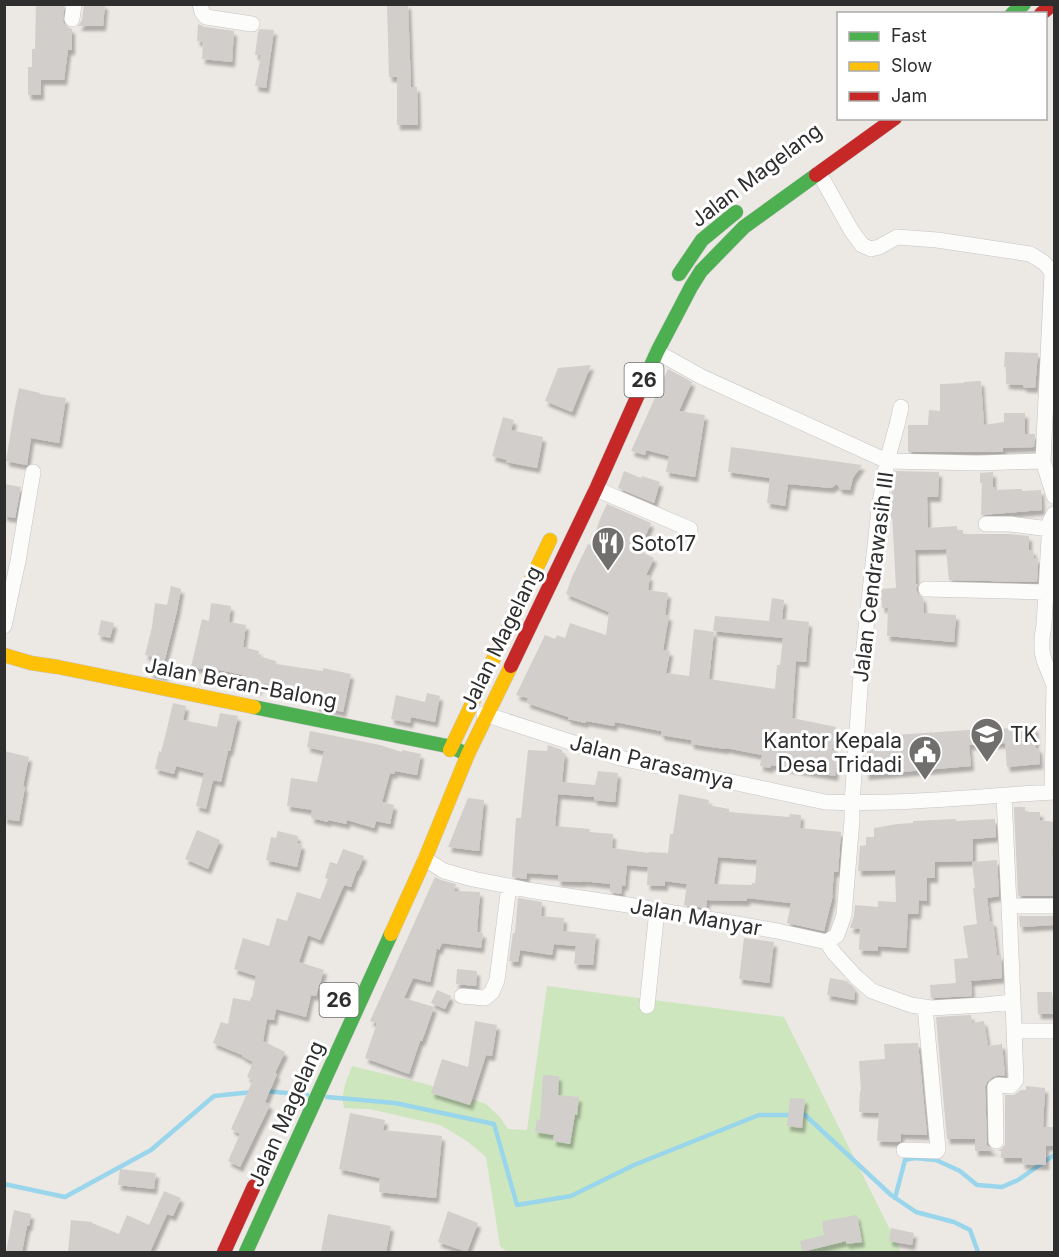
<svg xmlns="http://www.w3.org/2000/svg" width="1059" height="1257" viewBox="0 0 1059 1257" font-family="Inter,sans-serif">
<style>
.green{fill:#cee6be}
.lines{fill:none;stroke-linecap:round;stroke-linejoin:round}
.stream{stroke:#99d6ec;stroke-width:4.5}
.building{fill:#d1cecb;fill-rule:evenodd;filter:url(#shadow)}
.street-casing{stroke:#c5c4c5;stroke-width:16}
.fast-casing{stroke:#c5c4c5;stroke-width:15}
.slow-casing{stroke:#c5c4c5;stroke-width:15}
.jam-casing{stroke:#c5c4c5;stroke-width:15}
.street{stroke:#fcfcfb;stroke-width:15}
.fast{stroke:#4caf50;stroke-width:14}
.slow{stroke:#ffc107;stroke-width:14}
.jam{stroke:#c62828;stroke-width:14}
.labels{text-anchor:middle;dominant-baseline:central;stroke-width:6;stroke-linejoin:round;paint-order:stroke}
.shield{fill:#fff;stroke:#6d6d6d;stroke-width:1.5}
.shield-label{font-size:20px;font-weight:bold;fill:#2e2e2e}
.street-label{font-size:21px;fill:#2e2e2e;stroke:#fff}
.poi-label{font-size:21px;fill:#2e2e2e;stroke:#fff;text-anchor:start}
</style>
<defs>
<filter id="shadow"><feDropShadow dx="3" dy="5" stdDeviation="1.5" flood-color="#0004"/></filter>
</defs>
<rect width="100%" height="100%" fill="#ece8e4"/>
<path class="green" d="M547 986 784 1017 901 1252H507L500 1246 486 1157 467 1141 440 1125 369 1109 344 1108C340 1092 347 1081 352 1066L426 1084 486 1104 500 1117 508 1129 527 1130Z"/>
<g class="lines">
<path class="stream" d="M265 1091 307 1095
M327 1097 395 1103 494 1124 517 1205 571 1196 634 1165 759 1115H805L891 1195 916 1212 954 1222 970 1230 978 1252
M4 1184 65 1197 151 1150 214 1096 253 1092
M895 1198 905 1160 914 1158 936 1160 960 1171 977 1185 1002 1187 1018 1180 1054 1155"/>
</g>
<path class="building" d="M36 4H64L63 22 67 27 72 29V50H68L64 80H41V95H28V67H32V49H35Z
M84 4H105L103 26H78L82 20Z
M387 4H408L411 87H417L418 125H397V77H389Z
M198 24 205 27 234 31 232 62 202 59 203 42 197 41Z
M260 29 274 30 266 88 255 86 261 55H255L258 32Z
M1005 352 1038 353 1035 388 1023 387V385L1006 384V367H1004Z
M591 365 572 412 545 401 558 368Z
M668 369 692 382 679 411 705 415 695 477 666 472 669 456 646 450 645 455 631 451Z
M981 381 984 425 1004 422V413H1025V434H1035L1034 447 1003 448V452H908V425H928L929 410 940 411V384L964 383V382Z
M19 388 40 393 39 394 66 398 59 443 31 438 27 465 6 461 14 412Z
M503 417 514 420 511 430 543 437 537 468 506 462 507 460 492 456Z
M731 447 862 465 853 478 850 490 840 489 837 484 831 488 788 484 785 506 767 503 770 478 728 472Z
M624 471 641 478 642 476 660 482 654 503 618 488Z
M895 471 939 472 938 497H927L928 528 957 526V530H963V534H1009L1029 536V550H1033L1034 559 1038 558 1037 582 949 580 946 549 915 550 916 584H918L916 589 918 594 923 598 924 613 956 615 954 642 887 636 888 608H882L881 589 896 588 892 513H888Z
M993 472V487H995V490L1022 489V491L1041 490 1042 510 981 515 982 483H980V473Z
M4 484 21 487 15 518 4 516Z
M607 504 651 523 639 551 654 558 646 575 650 576 648 590 668 593 665 615 669 616 663 650 670 651 666 673 689 676 694 629 714 632 709 679 775 689 777 665H780L783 638 713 631 715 616 769 621 772 598 784 600 782 619 809 622 806 662 796 661 792 718 836 727 832 750 838 752 835 776 771 765 770 768 760 766 762 755 726 748 725 749 691 744V740L661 735V731L615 722 614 726 586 721 585 723 568 719V717L527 703 528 698 516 695 545 635 555 639 557 635 565 638 570 623 606 635 609 612 566 594 572 577 588 544 591 545 600 519Z
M171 586 181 589 177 611 164 663 168 664 165 676 150 673 154 657 145 655 152 627 155 603 167 605Z
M211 603 231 606 229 622 246 625 243 647 259 651 258 656 276 661V664L323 671V668L351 674 343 712 316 706 318 698 299 695 300 690 260 683 258 690 240 685 243 675 210 668V670L191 667 202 619 209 621Z
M101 620 114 623 110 638 98 635Z
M427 693 440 696 435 722 411 717 410 723 391 719 396 695 425 702Z
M173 703 186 706 183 720 217 727 220 713 238 716 230 751H228L221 782 213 780 206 809 196 806 204 773 176 766 174 774 155 769 159 751 161 752 166 733Z
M1035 727 1036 748H1039L1040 764 1007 767 1005 743 969 745 971 766 866 775 865 761 866 737 968 730Z
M310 731 380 745 402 752V750L421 754 417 775 395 771 394 774 390 773 382 802 394 805 390 824 376 821 374 828 347 820V824L328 820V822L311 818 312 810 287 806 291 778 317 782 324 751 307 747Z
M548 745 562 750V753H565L562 782 595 785 598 771 618 773 615 802 594 800V797L558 794 555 826 590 829 589 832 613 834 612 848 649 853V852L668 853 670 834H673L679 794 709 800 708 805 729 809V812L789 817 790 814 801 815 800 828 841 832 838 872H834L832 895H833L824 931 787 923 791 903 747 898V901L707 900 706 908 684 905 687 884 665 881V886L647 885 648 867 627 865 625 886 622 885 621 894 610 892V884L583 881V882L558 881V875L527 873 526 879 512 877 516 818H521L528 750 547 751ZM718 857 757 860 755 883H752V885L714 884Z
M4 751 29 757 23 786 25 787 19 821 4 819Z
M468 798 484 800 479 851 448 847Z
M1014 807H1025V812H1040V820L1054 822 1052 855H1054V896H1018Z
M956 819V821L995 819 996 837 973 839V861L935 862V878H927V901L919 900 918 914H908L906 948 878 946V951L859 950 860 929 850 928 854 916 855 905 878 907V901L896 902 895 870 858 871 860 846 866 845V837H874V828L897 824 913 823V821Z
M197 830 220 840 208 869 185 859Z
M278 831 298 836 297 843 302 845 297 867 266 860 271 837 276 838Z
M343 849 364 856 358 871 357 870 351 887 344 885 320 940 308 935 299 962 324 970 316 996 311 995 306 1017 276 1009 274 1020 267 1019 263 1041 285 1052 275 1073 277 1074 265 1102 270 1105 240 1167 228 1161 240 1134 231 1129 253 1080 247 1077 253 1062 242 1056V1055L213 1043 221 1022 228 1024 233 998 250 1001 251 997H252L256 976 234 969 243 938 269 946 277 918 287 921 297 892 320 899 328 879 325 878 330 862 337 864Z
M997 860 999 896 987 898 990 922 993 921 997 955H1001L1002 978 971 981 972 996 931 998 930 985 956 983 954 959 968 958 963 926 977 924 973 888H975L972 862Z
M435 877 441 880 456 884 454 891 480 892 477 932 483 933 481 948 442 943 439 950 437 948 430 982 413 978 404 998 434 1007 422 1041H420L409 1074 365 1058 377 1023 370 1021Z
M518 898 542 902 541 916 564 918 563 931 596 934 593 965 574 964 576 946 554 944 552 955 520 950 518 962 509 961 513 933H515Z
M1019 916H1054V921H1053V925L1020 927Z
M744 938 774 942 769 983 739 979Z
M457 969 477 971 476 986 456 984Z
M830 978 847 981 855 989 854 1000 827 995Z
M437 990 451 996 445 1009 431 1003Z
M1037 992H1052L1053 1014H1038Z
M971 1015 972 1023 984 1021 988 1046 1002 1044 1005 1076 999 1075 993 1077 987 1082 985 1087 987 1145 992 1150 997 1151 1001 1149 1005 1145V1095H1014L1021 1090H1026V1086L1045 1088 1043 1127H1054V1146H1046V1165L1022 1164V1158H1001V1151H975V1139H947L936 1017Z
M475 1021 497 1025 492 1056 486 1055 470 1105 431 1093 442 1059 468 1067Z
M918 1043 927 1135 901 1134V1141L898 1142 877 1141 879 1113 859 1112 860 1091H861L859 1061 885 1059 884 1044Z
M543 1075 559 1076 558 1095 579 1097 577 1115 575 1114 570 1144 553 1141 554 1135 535 1132 537 1119 540 1120Z
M790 1098 805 1099 802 1128 787 1126Z
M350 1113 385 1120 383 1130 442 1136 436 1198 379 1192 380 1178 339 1169Z
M120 1169 156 1173 154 1189 118 1185Z
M164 1191 181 1198 173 1216 167 1214 150 1252H68L71 1220 92 1222V1223L119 1234 127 1215 149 1225Z
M14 1210 31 1214 29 1226H27L22 1252H6Z
M448 1211 478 1223 467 1252 438 1242Z
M328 1214 391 1226 386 1252H321Z
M857 1215 862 1242 846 1244V1241L802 1252 800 1241 824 1235 822 1221Z
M891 1228 914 1233 912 1245 889 1241Z"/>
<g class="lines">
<g class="street-casing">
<path id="street" d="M200 4 202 12 206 17 252 24
M72 19 74 4
M819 173 851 230 862 245 871 249 879 247 897 237 937 240 1030 254C1040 260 1047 263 1052 273L1043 461 1054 496
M901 407 897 425 887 461 977 463 1043 461
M596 489 690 529
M986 524H1010L1049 529
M926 589 1045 592
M4 626 18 561 33 472
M484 714 620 758 825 802C902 805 978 796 1054 792
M1052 792 1054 685 1044 660 1042 651V638L1044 625 1050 521 1054 514
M1004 796 1009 906H1054
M425 859 444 871 473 879 528 890 628 905 777 931 827 942 837 935 844 915 852 820V803L861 674 879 509 887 461 702 377 657 352
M827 942 834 953 856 977 872 991 911 1005 931 1008 983 1005 1013 1002 1009 906
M462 996 485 998 492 992 497 980 509 886
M647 1006 657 910
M1014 1031H1054
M996 1141 995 1087 998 1085 1011 1086 1016 1080 1013 1002
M904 1150 937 1151 938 1149 925 1007"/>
</g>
<g class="fast-casing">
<path id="fast" d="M1012 14 1024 4
M679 274 702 240 736 212
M642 386 657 352 691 287 701 271 744 227 816 175
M254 707 452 747 464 753
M246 1252 391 934"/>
</g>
<g class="slow-casing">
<path id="slow" d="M4 655 31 663 58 667 254 707
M450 750 550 540
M391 934 425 859 468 754 511 666"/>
</g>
<g class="jam-casing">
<path id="jam" d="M1041 14 1053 4
M816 175 895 118
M511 666 596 489 642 386
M224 1252 254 1186"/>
</g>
<use href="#street" class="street"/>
<use href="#fast" class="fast"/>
<use href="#slow" class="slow"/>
<use href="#jam" class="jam"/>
</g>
<defs>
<g id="restaurant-pin" transform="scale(1.725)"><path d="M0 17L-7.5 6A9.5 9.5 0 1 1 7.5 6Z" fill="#706f6e" stroke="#fff"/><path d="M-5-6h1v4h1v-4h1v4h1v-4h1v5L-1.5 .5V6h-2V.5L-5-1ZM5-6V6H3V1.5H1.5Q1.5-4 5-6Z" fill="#fff"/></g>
<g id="school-pin" transform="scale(1.725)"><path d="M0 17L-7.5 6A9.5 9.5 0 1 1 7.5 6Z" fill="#706f6e" stroke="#fff"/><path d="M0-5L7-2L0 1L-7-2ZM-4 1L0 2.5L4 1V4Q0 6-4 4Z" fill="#fff"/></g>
<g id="civic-pin" transform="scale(1.725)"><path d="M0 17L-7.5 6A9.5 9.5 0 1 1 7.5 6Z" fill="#706f6e" stroke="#fff"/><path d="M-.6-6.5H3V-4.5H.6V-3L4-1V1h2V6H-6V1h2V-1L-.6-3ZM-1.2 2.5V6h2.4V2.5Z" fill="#fff"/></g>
</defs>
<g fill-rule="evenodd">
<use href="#restaurant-pin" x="608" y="543"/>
<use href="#school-pin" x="987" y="734"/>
<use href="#civic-pin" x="925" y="752"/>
</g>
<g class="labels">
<g class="shield">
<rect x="624.5" y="363" width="39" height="34" rx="4.5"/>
<rect x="319.5" y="983" width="39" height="34" rx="4.5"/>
</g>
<g class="shield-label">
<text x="644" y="380">26</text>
<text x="339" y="1000">26</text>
</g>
<g class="street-label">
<text transform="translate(756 175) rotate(-37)">Jalan Magelang</text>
<text transform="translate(873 577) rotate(-83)">Jalan Cendrawasih III</text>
<text transform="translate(501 638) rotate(-64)">Jalan Magelang</text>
<text transform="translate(241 683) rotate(11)">Jalan Beran-Balong</text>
<text transform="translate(652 762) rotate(14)">Jalan Parasamya</text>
<text transform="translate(696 917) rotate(10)">Jalan Manyar</text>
<text transform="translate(286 1114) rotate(-66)">Jalan Magelang</text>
</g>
<g class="poi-label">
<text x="631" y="543">Soto17</text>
<text x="1010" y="734">TK</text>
<text x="902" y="740" text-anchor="end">Kantor Kepala<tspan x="902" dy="24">Desa Tridadi</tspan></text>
</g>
</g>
<rect width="1059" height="1257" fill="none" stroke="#2e2e2e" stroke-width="12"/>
<rect x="837" y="12" width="210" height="108" fill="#ffffff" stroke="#ababab" stroke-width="1.5"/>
<rect x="849" y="32" width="30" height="9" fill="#4caf50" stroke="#ababab" stroke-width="1.5"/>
<text x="891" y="42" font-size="18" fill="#2e2e2e">Fast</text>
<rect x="849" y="62" width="30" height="9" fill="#ffc107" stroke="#ababab" stroke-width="1.5"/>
<text x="891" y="72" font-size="18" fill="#2e2e2e">Slow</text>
<rect x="849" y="92" width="30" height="9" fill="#c62828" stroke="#ababab" stroke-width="1.5"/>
<text x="891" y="102" font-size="18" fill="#2e2e2e">Jam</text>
</svg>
